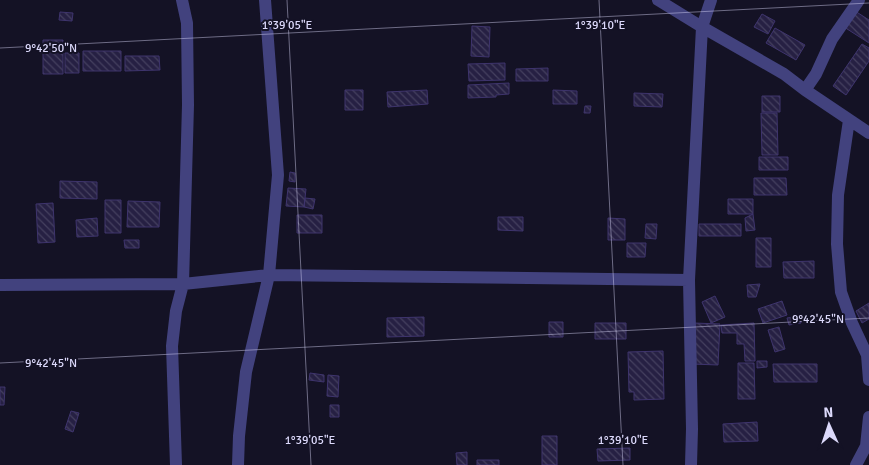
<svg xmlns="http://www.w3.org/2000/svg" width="869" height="465" viewBox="0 0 869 465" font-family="Signika,sans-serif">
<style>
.building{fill:url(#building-back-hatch);stroke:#3e346d}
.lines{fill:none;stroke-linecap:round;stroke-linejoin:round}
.minor{stroke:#42427e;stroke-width:12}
.ticks{fill:none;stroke:#dcd9fb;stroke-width:1;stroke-opacity:0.45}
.ticks-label{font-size:12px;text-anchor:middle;fill:#dcd9fb;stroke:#141225;stroke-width:4;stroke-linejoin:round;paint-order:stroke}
</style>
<defs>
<pattern id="building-back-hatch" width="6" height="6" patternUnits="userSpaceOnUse" patternTransform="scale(1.25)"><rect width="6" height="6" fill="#262043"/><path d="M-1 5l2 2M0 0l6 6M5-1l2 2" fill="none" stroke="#45405f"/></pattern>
</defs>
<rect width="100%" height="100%" fill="#141225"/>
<path class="building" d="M855 11 869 20V43L844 27Z
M60 12 73 13 72 21 59 20Z
M762 14 775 21 768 34 754 27Z
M472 26 490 27 489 57 471 56Z
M775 28 805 45 796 60 766 43Z
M43 40H63V74H43Z
M862 44 869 48V61L846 95 833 86Z
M83 51H121V71H83Z
M65 53H79V73H65Z
M125 56H159L160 70 125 71Z
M505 63V80L469 81 468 64Z
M548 68V81H516V69Z
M509 83V94L496 95V97L468 98V85Z
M345 90H363V110H345Z
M427 90 428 104 388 107 387 92Z
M553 90 577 91V104H553Z
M634 93 663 94 662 107 634 106Z
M762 96H780V112H762Z
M585 106H591L590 113H584Z
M761 113H777L778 155H762Z
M759 157H788V170H759Z
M290 172 295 173V182L289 181Z
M754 178H786L787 195H754Z
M60 181 97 182V199L60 198Z
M288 188 306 189 304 207 286 206Z
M305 198 315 199 313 209 304 207Z
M728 199H753V214H728Z
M105 200H121V233H105Z
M128 201 160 202 159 227H127Z
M53 203 55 242 38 243 36 204Z
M753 214 755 230 746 231 745 218Z
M297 215H322V233H297Z
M498 217H523V231L498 230Z
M97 218 98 236 77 237 76 220Z
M608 218 625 219V240H608Z
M646 224H657L656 239 645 238Z
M699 224H741V236H699Z
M756 238H771V267H756Z
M124 240H139V248H125Z
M627 243H646L645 257H627Z
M814 261V278H784L783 262Z
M760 284 756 297H748L747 285Z
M715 296 725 317 711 323 702 302Z
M782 301 787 315 763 323 758 309Z
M869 303V319L862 323 856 311Z
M800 316 801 323 789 325 787 318Z
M424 317V336L387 337V318Z
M549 322H563V337H549Z
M595 323H626V339H595Z
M694 323 720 324 718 365 692 364Z
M754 323 755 361H745L744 344H737V333H722L721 325Z
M779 327 785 349 775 352 768 330Z
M663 351 664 399 634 400V392H629L628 352Z
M757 361H767V367L757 368Z
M738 363H754L755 399H738Z
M773 364H817V382H774Z
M310 373 324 375V382L309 380Z
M328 375 339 376 338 397 327 396Z
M0 387H5L4 405H0Z
M330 405H339V417H330Z
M71 411 79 413 73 432 65 429Z
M757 422 758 441 724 442 723 424Z
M542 436H557V465H542Z
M630 448V460L598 461 597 449Z
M467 452V465H457L456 453Z
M477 460H499V465H477Z"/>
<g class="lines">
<path class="minor" d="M658 0 702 27 784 74 805 90 869 133
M805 90 816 74 832 39 859 0
M849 120 838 195 837 244 841 292 852 323 867 355 869 380
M0 285 183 284 269 275 689 280
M176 465 172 346 176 311 183 284 188 105 187 23 182 0
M238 465 239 436 246 372 269 275 278 175 265 0
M691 465 692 429 689 280 702 27 711 0
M856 465 866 446 869 417"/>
</g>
<path class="ticks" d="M287 0 311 465M599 0 623 465M0 48 869 3M0 363 869 318"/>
<g class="ticks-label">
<text x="287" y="29">1°39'05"E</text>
<text x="600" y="29">1°39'10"E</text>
<text x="51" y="52">9°42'50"N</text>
<text x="818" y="323">9°42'45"N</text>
<text x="51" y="367">9°42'45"N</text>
<text x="310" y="444">1°39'05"E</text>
<text x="623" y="444">1°39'10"E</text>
</g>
<g transform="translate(829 425) rotate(357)" stroke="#141225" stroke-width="4" paint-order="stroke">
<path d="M0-4L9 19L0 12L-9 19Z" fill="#dcd9fb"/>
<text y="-8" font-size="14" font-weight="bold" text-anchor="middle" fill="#dcd9fb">N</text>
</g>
</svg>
